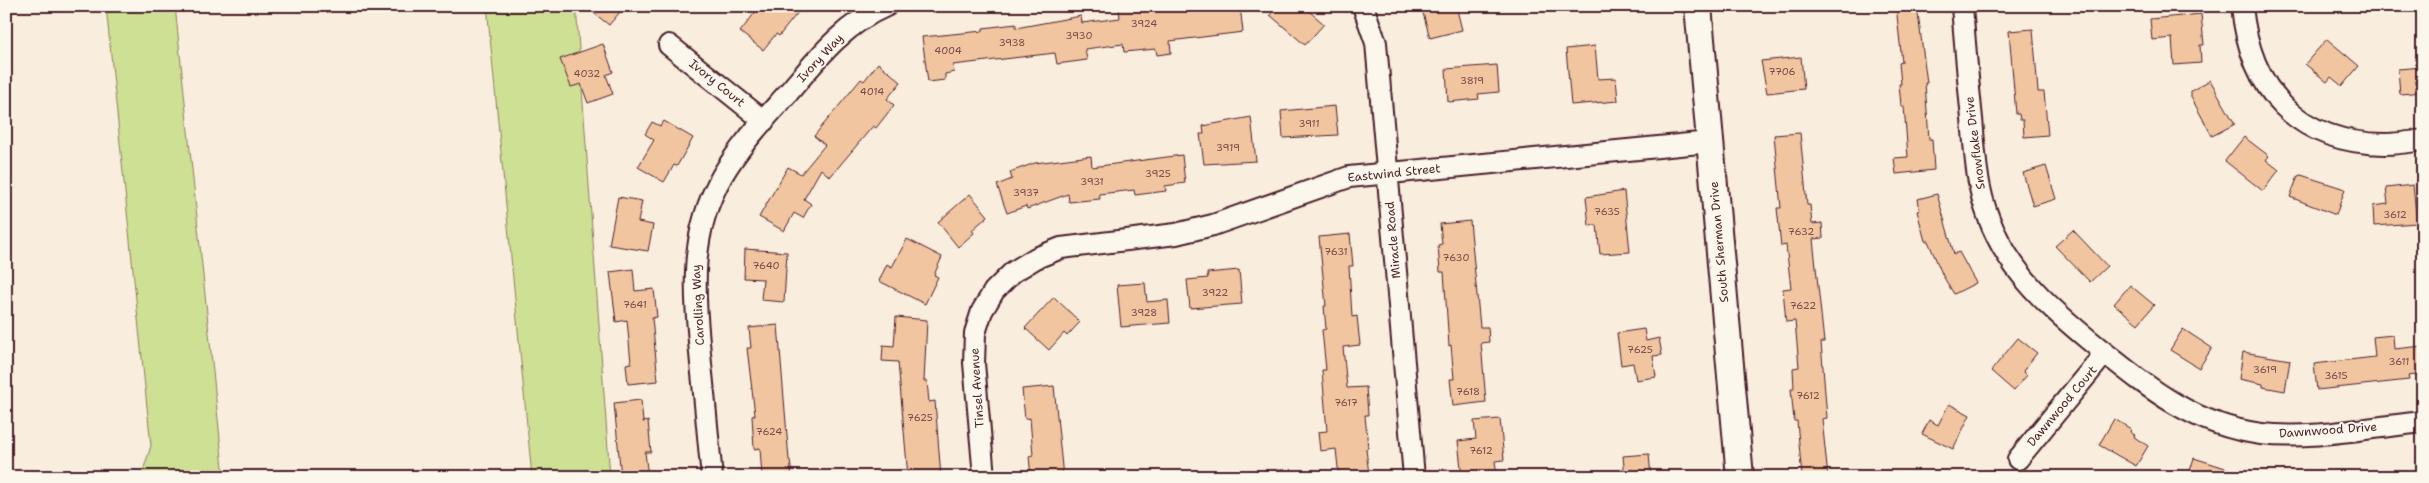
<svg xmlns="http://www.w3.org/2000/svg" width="2429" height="483" viewBox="0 0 2429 483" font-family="'Shantell Sans',sans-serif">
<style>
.green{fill:#cde094;stroke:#8c8060}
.building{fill:#f2c5a1;stroke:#4a1f2b}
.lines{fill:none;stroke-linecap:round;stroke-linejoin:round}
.minor-casing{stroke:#4a1f2b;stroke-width:24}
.tertiary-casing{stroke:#4a1f2b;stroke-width:30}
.minor{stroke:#fbf7ec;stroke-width:20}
.tertiary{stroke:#fbf7ec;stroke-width:26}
.labels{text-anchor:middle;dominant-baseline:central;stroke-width:4;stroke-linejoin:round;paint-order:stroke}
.number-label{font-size:10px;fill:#744848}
.street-label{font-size:12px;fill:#4a1f2b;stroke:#fbf7ec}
</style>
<rect width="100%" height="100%" fill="#f9eddd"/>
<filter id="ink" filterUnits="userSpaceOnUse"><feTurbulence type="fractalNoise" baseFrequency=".02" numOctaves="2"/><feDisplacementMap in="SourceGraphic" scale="10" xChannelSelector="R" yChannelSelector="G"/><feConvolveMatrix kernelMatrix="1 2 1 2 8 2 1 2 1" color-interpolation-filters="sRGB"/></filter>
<g filter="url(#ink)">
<path class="green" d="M106 6H175L224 477H141L151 446Z
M487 6H576L610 477H532Z"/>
<path class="building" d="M585 6H625L609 25Z
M760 6H803L779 36 776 34 763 50 740 32Z
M1144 6 1146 10 1176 6H1206V8L1240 6 1243 32 1170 41 1171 53 1157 55 1156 49 1124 52 1123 44 1085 49 1087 60 1057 64 1055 53 953 65 954 72 945 74V80L928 82 922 37 983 31V28L1016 24V28L1081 16 1082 23 1120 18 1119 9Z
M1277 6H1303L1324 24 1305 45 1270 15Z
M1421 6H1456L1462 30 1430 38Z
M1896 6H1917L1927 83H1925L1929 139H1932L1934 170 1896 174 1894 158 1908 157 1904 106H1901L1899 84H1901L1899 63 1902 62Z
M2201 14 2204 45H2200L2201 63 2174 65 2172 38 2152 40 2150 19Z
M2033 29 2038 92H2044L2048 135 2024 137 2023 120H2020L2019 114H2016L2009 31Z
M2327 39 2359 66 2342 86 2331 77 2327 82 2305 64Z
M603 44 613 72 606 75 613 94 588 103 581 84 571 87 560 59Z
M1595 46 1598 79 1616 78 1618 101 1571 105 1566 49Z
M1801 57 1804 89 1767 93 1761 61Z
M878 63 901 82 887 99 894 105 876 128 873 126 830 177 821 169 804 199 811 204 803 218 794 213 784 231 759 217 788 167 801 174 825 145 814 136 861 79 864 81Z
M1497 65 1499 92 1478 94 1479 99 1448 102 1446 69Z
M2423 67V92L2400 94 2398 69Z
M2210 80 2235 124 2212 136 2191 97V91Z
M1335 106 1338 135 1283 138 1281 111Z
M1251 117 1256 161 1204 164 1200 134H1204L1203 126Z
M664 121 693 138 677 166 674 165 664 182 638 167 654 140 645 134 652 122 660 126Z
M1800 133 1807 205H1810L1812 224 1822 223 1823 238 1813 239 1824 342H1821L1827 418 1822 419 1828 477H1802L1797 421H1794L1791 389H1794L1793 368 1799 367 1795 321 1786 322 1783 289 1791 288 1786 245 1781 246 1777 208H1781L1774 135Z
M2244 137 2269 156 2266 160 2279 170 2263 191 2225 161Z
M1182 155 1185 183 1165 186 1166 191 1135 195 1134 190 1099 194 1100 199 1069 202 1068 194 1027 209 1026 206 1007 213 997 185 1012 179 1010 172 1035 163 1091 156 1092 167Z
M2046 166 2056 199 2033 206 2023 173Z
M2301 175 2345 189 2336 215 2290 197 2298 176Z
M2413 185 2417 223 2374 226 2373 206 2388 204 2386 188Z
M1624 191 1630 252 1600 254 1597 225 1589 226 1586 197Z
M970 194 988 216 972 230 974 233 958 247 938 222Z
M1937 194 1954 254 1959 252 1976 283 1954 294 1943 276 1928 241H1925L1917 211 1920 210 1918 199Z
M618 197 642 201 638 222 653 225 648 251 609 245Z
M1470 221 1480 327H1488L1489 342 1481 343 1486 402 1453 406 1450 379H1454L1451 345 1449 346 1444 272H1440L1438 245 1442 244 1440 224Z
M2073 230 2107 266 2090 282 2055 246Z
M1350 234 1353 266H1349L1352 317 1357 316 1360 345 1343 347 1347 388 1366 387 1368 415H1365L1368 448 1366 449 1369 475 1339 477 1336 449 1320 451 1318 432 1327 431 1322 370H1326L1322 330 1326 329 1324 306H1326L1319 237Z
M907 239 942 257 934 275 938 277 925 304 879 281 887 264 892 267Z
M745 249 787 252 784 302 761 300 763 279 744 278Z
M633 269 635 291 654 289 657 317 652 318 658 381 628 384 626 364 631 363 627 320 616 322 610 272Z
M1239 270 1242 304 1190 308 1187 280 1208 278 1207 273Z
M1145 283 1147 302 1168 300 1170 323 1121 327 1117 285Z
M2130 285 2154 305 2138 324 2114 304Z
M1054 297 1080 322 1067 336 1064 333 1049 350 1025 328Z
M896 317 927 320 924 381H927L929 402 935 401 941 477H908L898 362 882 361 883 345 894 346Z
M778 325 789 460H790L792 477H762L760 448 754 449 752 416 755 415 747 348H751L749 328Z
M1644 329 1646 341 1659 338 1662 355 1653 356 1656 377 1636 380 1633 363 1621 365 1617 333Z
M2183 329 2212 348 2199 368 2170 350Z
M2393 335 2394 349 2423 346V374L2408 376 2409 380 2317 390 2314 364 2375 357 2373 337Z
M2018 338 2037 353 2023 371 2027 375 2014 391 1991 371Z
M2243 352 2290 360 2285 391 2263 387V384L2239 379Z
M1054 386 1063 477H1031L1029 456 1033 455 1030 418 1025 419 1022 389Z
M641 400 643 422 648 421 651 452H645L648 477H621L614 403Z
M1949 404 1970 415 1953 449 1922 434 1929 420 1938 425Z
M1500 419 1504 460 1495 461 1497 477H1462L1458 441 1476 439 1474 421Z
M2114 419 2131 429 2130 432 2135 435 2134 437 2148 446 2136 466 2099 445Z
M1649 454 1651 477H1625L1623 456Z
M2194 458 2241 473 2240 477H2188Z"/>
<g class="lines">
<g class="minor-casing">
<path id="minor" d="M1363 6 1376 43 1414 477
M1962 6C1965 44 1968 81 1972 119 1975 152 1976 184 1988 216 2009 274 2053 311 2100 349 2151 390 2194 425 2261 434 2314 440 2370 427 2423 422
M2242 6C2250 90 2297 143 2385 144 2397 144 2410 142 2423 140
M669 45 764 121
M2018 459 2105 353
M712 477C708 439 705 401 701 364 695 297 687 237 722 176 740 145 765 119 788 93 817 59 844 24 886 6
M984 477 974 363 975 333 982 311 994 291 1013 272 1036 258 1061 248 1176 234 1213 225 1349 177 1710 142"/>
</g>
<g class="tertiary-casing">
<path id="tertiary" d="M1698 6 1740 477"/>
</g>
<use href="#minor" class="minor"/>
<use href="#tertiary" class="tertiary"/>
</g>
</g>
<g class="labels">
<g class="number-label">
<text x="1144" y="23">3924</text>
<text x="1079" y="35">3930</text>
<text x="1012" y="42">3938</text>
<text x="948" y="50">4004</text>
<text x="1782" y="71">7706</text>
<text x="587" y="73">4032</text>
<text x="1472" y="80">3819</text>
<text x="872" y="91">4014</text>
<text x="1309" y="123">3911</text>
<text x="1228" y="147">3919</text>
<text x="1158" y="173">3925</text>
<text x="1092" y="181">3931</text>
<text x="1026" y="192">3937</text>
<text x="1607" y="211">7635</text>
<text x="2395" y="214">3612</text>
<text x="1801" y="231">7632</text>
<text x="1336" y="251">7631</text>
<text x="1456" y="257">7630</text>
<text x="766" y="265">7640</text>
<text x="1215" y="292">3922</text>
<text x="635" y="304">7641</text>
<text x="1803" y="305">7622</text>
<text x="1144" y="312">3928</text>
<text x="1640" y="349">7625</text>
<text x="2399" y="361">3611</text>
<text x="2265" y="369">3619</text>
<text x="2336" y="375">3615</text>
<text x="1468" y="391">7618</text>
<text x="1808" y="395">7612</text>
<text x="1346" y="402">7617</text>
<text x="920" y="417">7625</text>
<text x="769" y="431">7624</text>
<text x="1481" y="450">7612</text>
</g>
<g class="street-label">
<text transform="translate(820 58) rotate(-47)">Ivory Way</text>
<text transform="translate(717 83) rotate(39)">Ivory Court</text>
<text transform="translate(1975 143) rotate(-97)">Snowflake Drive</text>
<text transform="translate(1394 173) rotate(-6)">Eastwind Street</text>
<text transform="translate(1393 240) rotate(-95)">Miracle Road</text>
<text transform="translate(1719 242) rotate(-95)">South Sherman Drive</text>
<text transform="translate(698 305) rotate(-93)">Carolling Way</text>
<text transform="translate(977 388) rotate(-94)">Tinsel Avenue</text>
<text transform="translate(2062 406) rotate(-50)">Dawnwood Court</text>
<text transform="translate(2328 430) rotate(-4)">Dawnwood Drive</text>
</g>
</g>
<rect width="2429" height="483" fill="none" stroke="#fbf7ec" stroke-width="25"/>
<rect x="12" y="12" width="2404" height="458" fill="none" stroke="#4a1f2b" stroke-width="2" filter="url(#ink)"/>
</svg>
